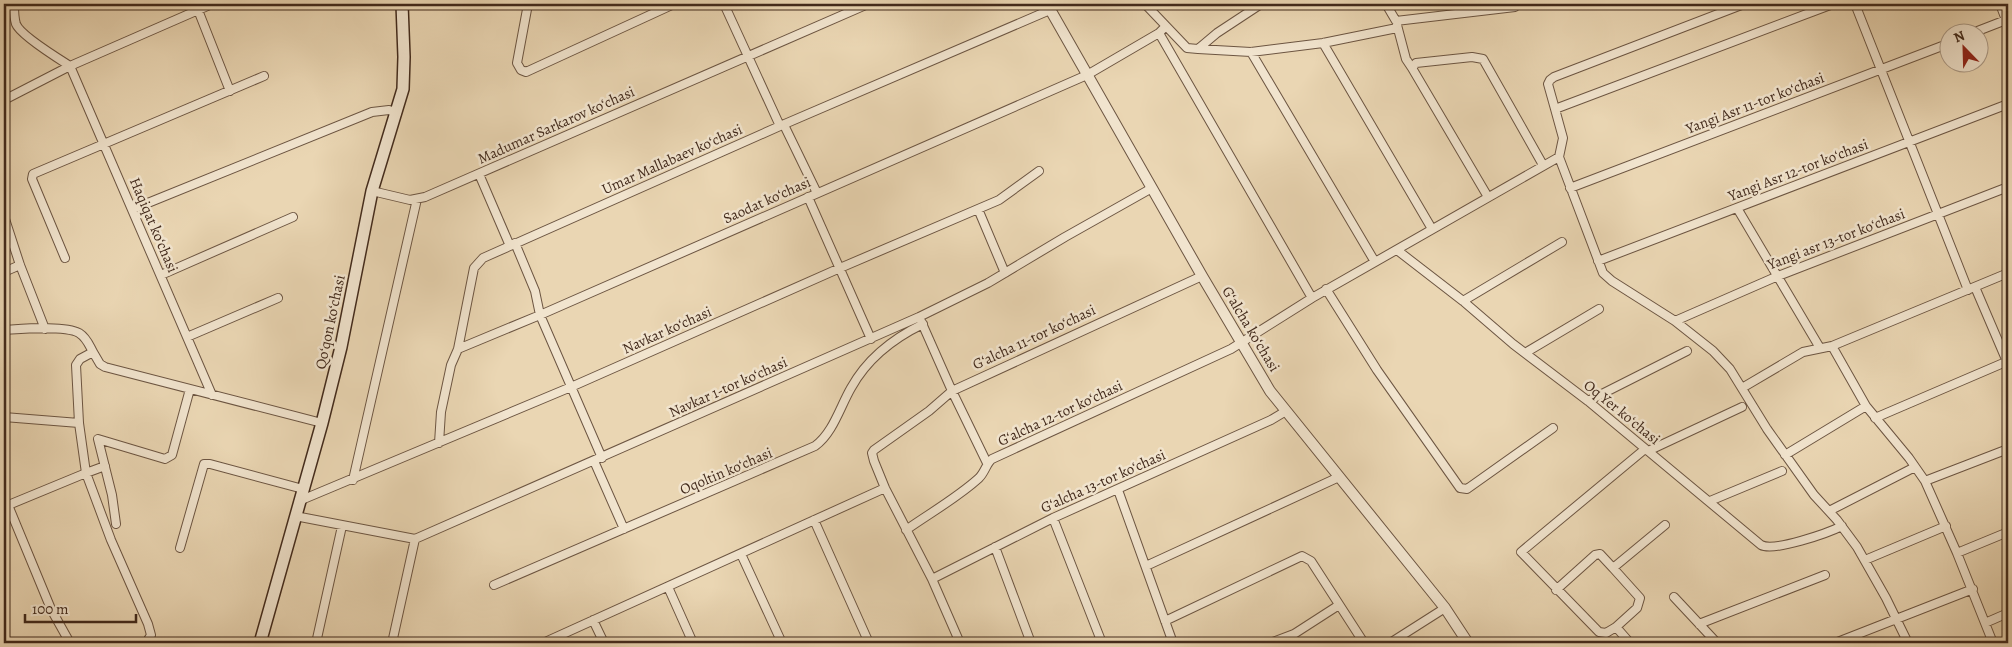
<svg xmlns="http://www.w3.org/2000/svg" width="2012" height="647" viewBox="0 0 2012 647" font-family="Alegreya,serif">
<style>
.lines{fill:none;stroke-linecap:round;stroke-linejoin:round}
.minor-casing{stroke:#6c5542;stroke-width:10}
.tertiary-casing{stroke:#6c5542;stroke-width:12}
.secondary-casing{stroke:#422a1c;stroke-width:14}
.minor{stroke:#f1e4ce;stroke-width:8}
.tertiary{stroke:#f1e4ce;stroke-width:10}
.secondary{stroke:#f1e4ce;stroke-width:11}
.labels{text-anchor:middle;dominant-baseline:central;stroke-width:5;stroke-linejoin:round;paint-order:stroke}
.street-label{font-size:15px;fill:#422a1c;stroke:#f1e4ce}
</style>
<rect width="100%" height="100%" fill="#ead6b3"/>
<filter id="stains"><feTurbulence type="fractalNoise" baseFrequency=".004" numOctaves="4"/><feColorMatrix values="0 0 0 0 .2 0 0 0 0 .09 0 0 0 0 .02 0 0 0 .5 -.17"/></filter>
<radialGradient id="worn" r=".72"><stop offset=".6" stop-color="#630" stop-opacity="0"/><stop offset="1" stop-color="#630" stop-opacity=".3"/></radialGradient>
<g class="lines">
<g class="minor-casing">
<path id="minor" d="M14 4C14 10 14 18 16 24 20 35 59 59 70 66L212 395
M528 4 517 63 521 70 526 72 674 4
M724 4 780 126
M1145 4 1166 26
M1386 4 1396 21 1515 7
M1833 4 1555 109 1563 138 1559 157 1603 273 1612 281 1675 321 1713 351 1730 369 1767 429 1814 495 1837 520 1857 547 1886 598 1908 643
M1855 4 1968 290
M2000 4 2008 25
M198 10 230 91
M1397 25 1406 59 1412 68
M1975 32 2006 20
M1159 33 1312 298
M1323 43 1432 229
M1198 49 1251 52 1323 43 1397 28
M1251 52 1375 262
M4 100 70 66 212 4
M1555 109 1548 84 1550 80 1554 77 1744 4
M784 125 817 193
M479 174 510 246
M1570 188 1950 43
M372 191 410 200 425 197 868 4
M808 197 871 339
M1488 197 1412 68 1416 63 1472 57 1483 59 1543 165
M1737 208 1820 348
M133 209 372 112 389 110 397 113
M978 209 1005 273
M4 216 20 265 45 329
M515 243 535 291 540 315 602 458
M1397 250 1463 301 1513 344 1588 401 1761 545C1774 552 1828 533 1842 526
M65 258 32 179 33 174 264 76
M1598 261 2008 104
M4 272 20 265
M161 275 293 217
M1975 287 2008 364
M1326 289 1377 370 1460 488 1467 489 1553 428
M1463 301 1562 242
M921 321 952 391 929 411 874 450 872 453 874 461 885 488 932 579 960 643
M1675 321 1778 276 2008 187
M4 330C22 329 65 325 79 333 87 338 89 345 93 352L80 359 76 365 79 423 4 417
M187 337 278 298
M1832 346 1866 406 1909 458 1925 481 1957 553 1993 643
M458 349 540 315 1087 75 1159 33 1166 26 1187 48 1198 49 1217 33 1261 4
M93 352 100 364 105 367 322 423
M1525 353 1599 309
M1742 388 1803 352 1832 346 2008 273
M1588 401 1687 351
M1875 418 2008 361
M439 443 441 412 451 365 458 349 474 268 483 258 780 126 1050 10
M1648 451 1742 407
M1785 455 1866 406
M594 461 624 529
M987 463 952 391 1202 276
M105 466 86 473 111 540 148 624 151 635 146 643
M353 480 417 199
M1925 481 2008 449
M1118 490 1173 643
M299 501 571 387 840 268 999 200 1039 171
M1710 501 1782 471
M8 505 51 609 70 643
M6 506 86 473 79 423
M1829 511 1915 467
M295 516 415 539 919 317 988 283 1065 237 1152 188
M1053 518 1102 643
M814 520 869 643
M116 524 112 495 98 439 165 459 172 455 190 389
M906 530C930 513 957 498 979 478 985 472 986 464 992 459L1231 349 1312 298 1559 157
M995 547 1031 643
M180 548 204 464H210L303 489
M1957 553 2008 532
M741 554 782 643
M1865 560 1946 526
M1146 566 1339 477
M932 579 1053 518 1271 420 1286 411
M494 585 815 446C833 433 840 407 851 388 867 359 894 338 923 324
M668 587 693 643
M1556 590 1595 555 1600 554 1613 568
M1674 597 1717 643
M593 620 604 643
M1165 621 1302 556 1311 561 1364 643
M1985 623 2008 613
M1699 624 1825 575
M1616 627 1637 608 1640 598 1613 568 1665 525
M316 643 342 526
M392 643 415 539
M543 643 885 488
M1270 643 1294 634 1339 605
M1390 643 1445 608
M1630 643 1616 627 1606 633 1599 632 1521 552 1645 449
M1835 643 1973 589"/>
</g>
<g class="tertiary-casing">
<path id="tertiary" d="M1047 4 1202 276 1270 391 1445 608 1468 643"/>
</g>
<g class="secondary-casing">
<path id="secondary" d="M260 643 322 423 341 347 372 191 403 89 404 57 402 4"/>
</g>
<use href="#minor" class="minor"/>
<use href="#tertiary" class="tertiary"/>
<use href="#secondary" class="secondary"/>
</g>
<g class="labels">
<g class="street-label">
<text transform="translate(1755 103) rotate(-21)">Yangi Asr 11-tor koʻchasi</text>
<text transform="translate(556 125) rotate(-24)">Madumar Sarkarov koʻchasi</text>
<text transform="translate(672 159) rotate(-24)">Umar Mallabaev koʻchasi</text>
<text transform="translate(1798 170) rotate(-21)">Yangi Asr 12-tor koʻchasi</text>
<text transform="translate(767 200) rotate(-24)">Saodat koʻchasi</text>
<text transform="translate(154 225) rotate(67)">Haqiqat koʻchasi</text>
<text transform="translate(1836 239) rotate(-21)">Yangi asr 13-tor koʻchasi</text>
<text transform="translate(330 322) rotate(-78)">Qoʻqon koʻchasi</text>
<text transform="translate(1251 329) rotate(59)">Gʻalcha koʻchasi</text>
<text transform="translate(667 330) rotate(-24)">Navkar koʻchasi</text>
<text transform="translate(1034 337) rotate(-25)">Gʻalcha 11-tor koʻchasi</text>
<text transform="translate(728 387) rotate(-24)">Navkar 1-tor koʻchasi</text>
<text transform="translate(1622 412) rotate(39)">Oq Yer koʻchasi</text>
<text transform="translate(1060 413) rotate(-25)">Gʻalcha 12-tor koʻchasi</text>
<text transform="translate(726 471) rotate(-23)">Oqoltin koʻchasi</text>
<text transform="translate(1103 481) rotate(-24)">Gʻalcha 13-tor koʻchasi</text>
</g>
</g>
<rect width="2012" height="647" fill="none" stroke="#ead6b3" stroke-width="20"/>
<rect x="5" y="5" width="2002" height="637" fill="none" stroke="#422a1c" stroke-width="2.5"/>
<rect x="10" y="10" width="1992" height="627" fill="none" stroke="#422a1c"/>
<g transform="translate(1964 48) rotate(337)"><circle r="24" fill="#f1e4ce" stroke="#ab9a87"/>
<path d="M0-4L9 19L0 12L-9 19Z" fill="#8f2418"/>
<text y="-8" font-size="14" font-weight="bold" text-anchor="middle" fill="#422a1c">N</text>
</g>
<path d="M25 614v8h111v-8" fill="none" stroke="#422a1c" stroke-width="2.5"/>
<text x="32" y="614" font-size="15" fill="#422a1c" stroke="#f1e4ce" stroke-width="4" paint-order="stroke">100 m</text>
<rect width="100%" height="100%" filter="url(#stains)"/>
<rect width="100%" height="100%" fill="url(#worn)"/>
</svg>
